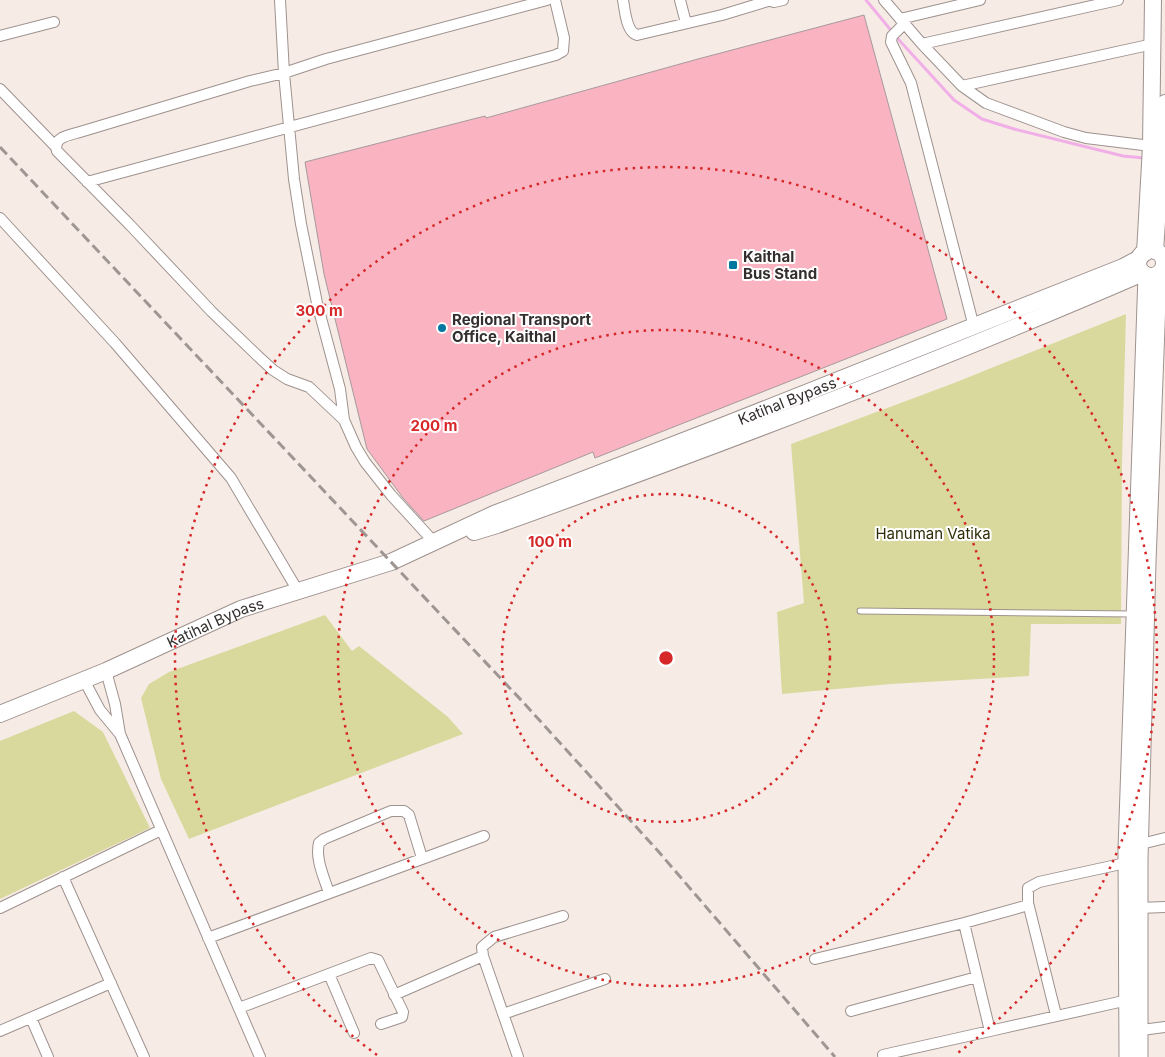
<svg xmlns="http://www.w3.org/2000/svg" width="1165" height="1057" viewBox="0 0 1165 1057" font-family="Inter,sans-serif">
<style>
.green{fill:#dad99d}
.lines{fill:none;stroke-linecap:round;stroke-linejoin:round}
.stream{stroke:#f0afe6;stroke-width:3}
.building{fill:#f9b3c1;stroke:#a69a9c}
.service-casing{stroke:#9e928e;stroke-width:7}
.minor-casing{stroke:#9e928e;stroke-width:12}
.secondary-casing{stroke:#9e928e;stroke-width:17}
.primary-casing{stroke:#9e928e;stroke-width:18}
.service{stroke:#fff;stroke-width:5}
.minor{stroke:#fff;stroke-width:10}
.secondary{stroke:#fff;stroke-width:15}
.primary{stroke:#fff;stroke-width:16}
.rail{stroke:#9f9693;stroke-width:3;stroke-dasharray:10 5;stroke-linecap:butt}
.ring{fill:none;stroke:#d62828;stroke-width:2.5;stroke-dasharray:2.5 5}
.poi-dot{fill:#0078a0;stroke:#fff;stroke-width:2}
.labels{text-anchor:middle;dominant-baseline:central;stroke-width:4;stroke-linejoin:round;paint-order:stroke}
.poi-label{font-size:15px;font-weight:bold;fill:#342f2e;stroke:#fff;text-anchor:start}
.street-label{font-size:15px;fill:#342f2e;stroke:#fff}
.park-label{font-size:15px;fill:#2f2e09;stroke:#fff}
.centre{fill:#d62828;stroke:#fff;stroke-width:2.5}
.ring-label{font-size:15px;text-anchor:middle;font-weight:bold;fill:#d62828;stroke:#fff;stroke-width:4;stroke-linejoin:round;paint-order:stroke}
</style>
<rect width="100%" height="100%" fill="#f7ebe6"/>
<path class="green" d="M1126 314 1122 464 1121 624H1031L1029 676 891 684 782 694 777 612 804 603 791 444 954 383Z
M325 615 352 651 359 646 448 717 463 734 189 839 161 779 141 698 149 684 169 672Z
M74 711 103 732 150 828 0 899V741Z"/>
<g class="lines">
<path class="stream" d="M866 0 899 40 954 100 982 119 1014 129 1123 156 1144 158"/>
</g>
<path class="building" d="M864 15 947 319 595 458 593 452 424 521 403 498 367 449 324 274 305 162 485 116 486 118 698 59Z"/>
<g class="lines">
<g class="service-casing">
<path id="service" d="M860 611 1133 614"/>
</g>
<g class="minor-casing">
<path id="minor" d="M280 0 284 73 250 81 80 132C70 135 52 137 57 151L130 225 212 312 261 359 273 370 287 379 309 387 344 420
M623 0C625 10 626 32 637 35L722 15 768 1
M680 0 686 23
M767 0 774 2 783 0
M884 0 922 44 962 86 986 103 1064 132 1086 138 1151 146
M900 19 980 0
M904 24 892 36 891 42 911 83 974 327
M0 36 54 22
M922 44 1118 0
M962 86 1153 44
M0 89 56 147
M87 182 556 55 563 51 564 38 555 0
M0 218 115 343 231 478 298 591
M434 542 391 495 365 462 356 447 344 420 340 389 317 303 301 224 294 179 284 73 326 59 547 0
M106 671 115 704 120 734 260 1057
M84 680 100 710 119 733
M1141 844 1165 838
M63 877 144 1057
M329 893C324 877 315 859 319 843L324 839 391 811H404L409 815 422 858
M1028 903 1056 1015
M0 908 161 830
M1139 908 1165 907
M964 923 990 1031 1128 1000
M208 938 484 836
M815 959 964 923 1025 906 1028 903V888L1039 882 1130 862
M329 974 354 1033
M394 995 483 956
M239 1008 371 958 378 960 403 1012 402 1017 381 1024
M851 1011 977 977
M503 1014 605 979
M31 1018 48 1057
M0 1031 111 983
M1134 1031 1165 1027
M883 1055 990 1031
M518 1057 483 956 482 947 494 937 563 916"/>
</g>
<g class="secondary-casing">
<path id="secondary" d="M1127 1057 1126 849 1146 275
M1140 1057V859L1148 562 1159 274"/>
</g>
<g class="primary-casing">
<g id="primary">
<circle cx="1151" cy="263" r="13"/>
<path d="M1155 251 1165 103"/>
<path d="M1145 253 1151 146 1153 0"/>
<path d="M474 532 497 525C714 447 931 365 1143 273"/>
<path id="s1" d="M0 714 106 671 241 609 391 562 494 514 725 425 1123 267 1140 258"/>
</g>
</g>
<use href="#service" class="service"/>
<use href="#minor" class="minor"/>
<use href="#secondary" class="secondary"/>
<use href="#primary" class="primary"/>
<path class="rail" d="M0 147 522 701 658 851 835 1057"/>
</g>
<g class="ring">
<circle cx="666" cy="658" r="164"/>
<circle cx="666" cy="658" r="328"/>
<path d="M377 1055A491 491 0 1 1 955 1055"/>
</g>
<g class="poi-dot">
<rect x="728" y="260" width="10" height="10" rx="2.5"/>
<circle cx="442" cy="328" r="5"/>
</g>
<g class="labels">
<g class="poi-label">
<text x="743" y="256">Kaithal<tspan x="743" dy="17">Bus Stand</tspan></text>
<text x="452" y="319">Regional Transport<tspan x="452" dy="17">Office, Kaithal</tspan></text>
</g>
<g class="street-label">
<text stroke="none"><textPath href="#s1" startOffset="848">Katihal Bypass</textPath></text>
<text stroke="none"><textPath href="#s1" startOffset="234">Katihal Bypass</textPath></text>
</g>
<g class="park-label">
<text x="933" y="533">Hanuman Vatika</text>
</g>
</g>
<circle cx="666" cy="658" r="8" class="centre"/>
<g class="ring-label">
<text x="319" y="316">300 m</text>
<text x="434" y="431">200 m</text>
<text x="550" y="547">100 m</text>
</g>
</svg>
